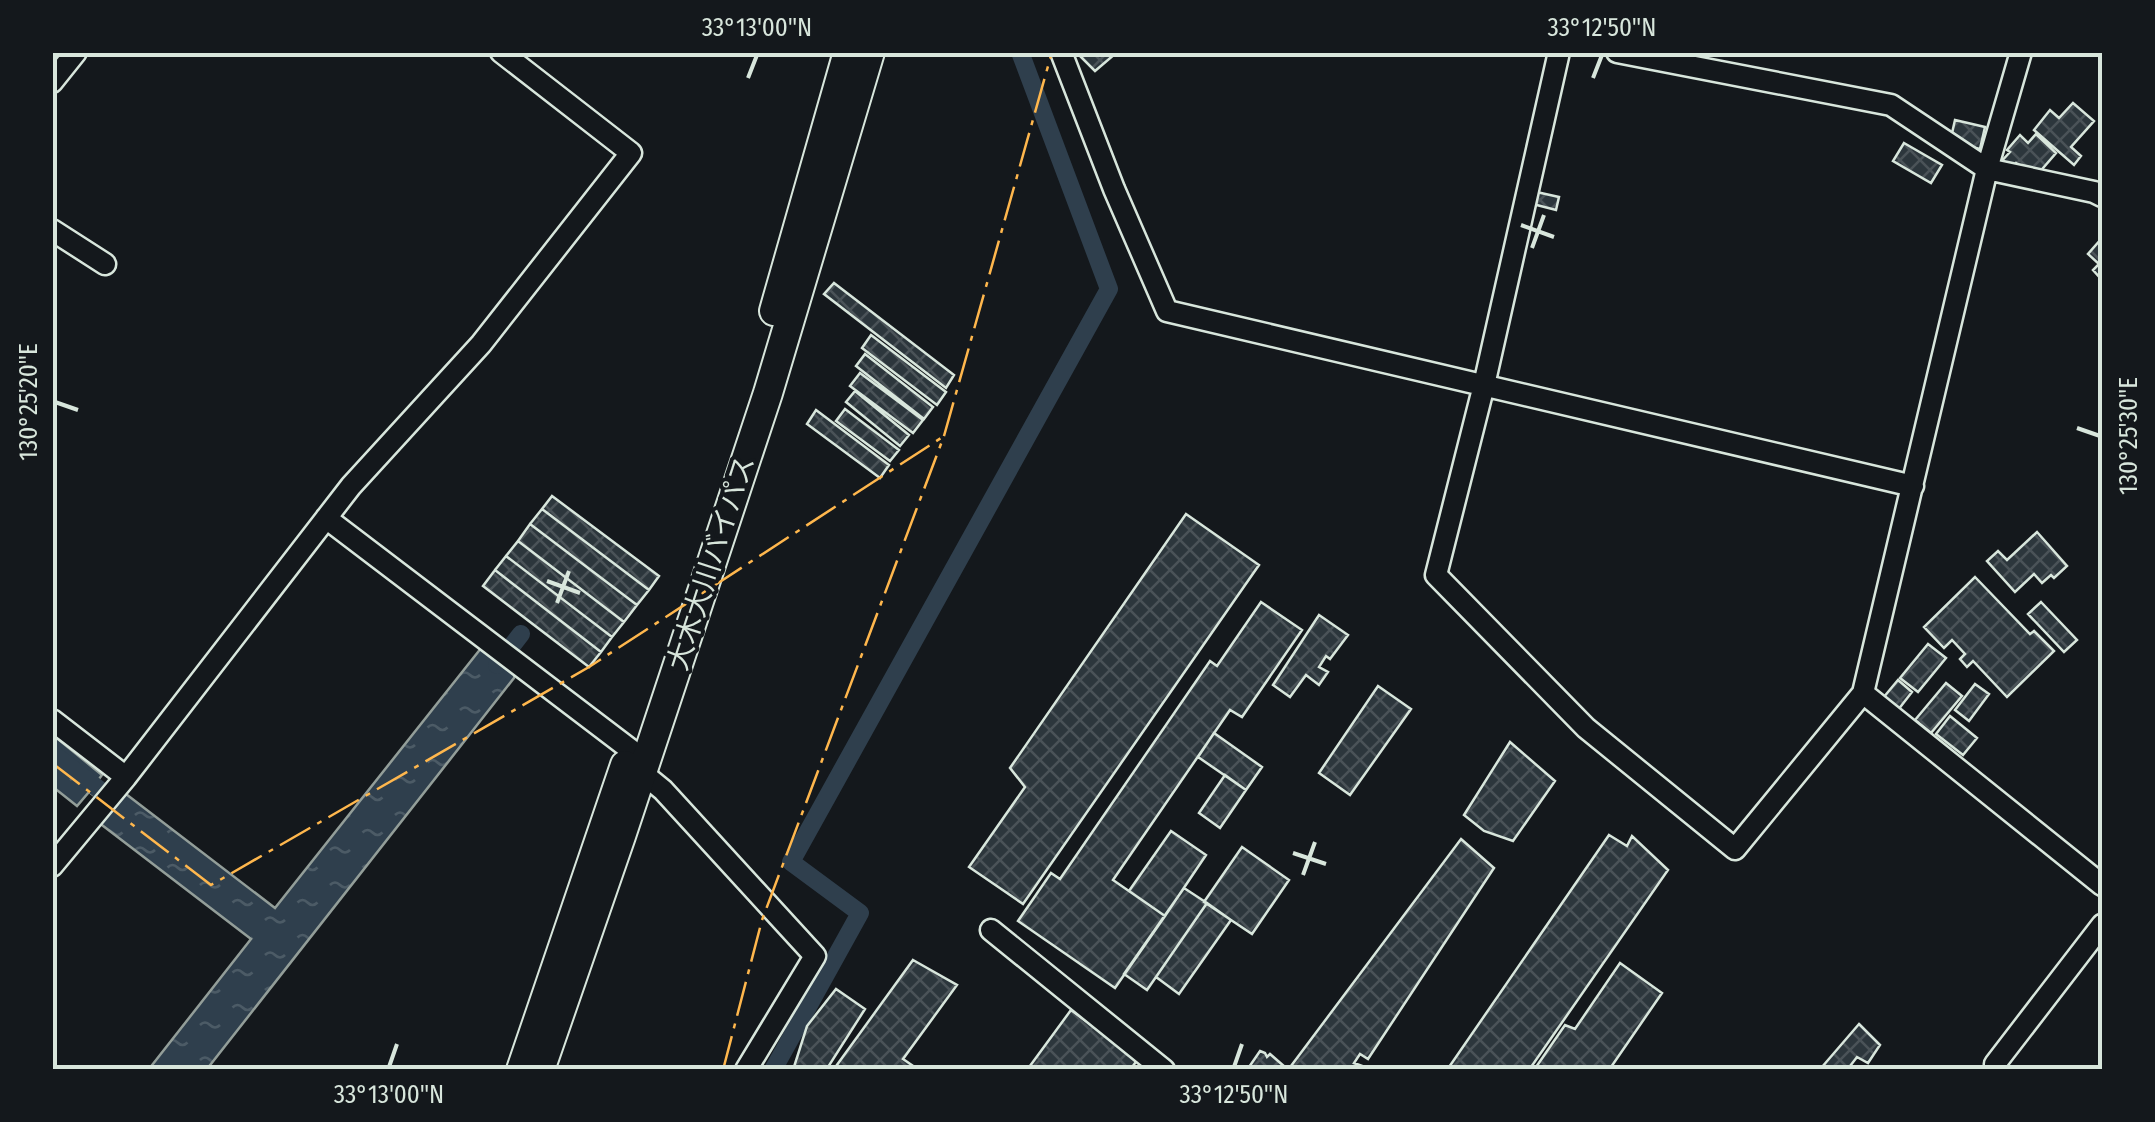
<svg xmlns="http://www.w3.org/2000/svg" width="2155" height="1122" viewBox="0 0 2155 1122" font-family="'Fira Sans Condensed','Noto Sans JP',sans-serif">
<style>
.water{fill:url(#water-ripples);stroke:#939e99;stroke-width:2.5}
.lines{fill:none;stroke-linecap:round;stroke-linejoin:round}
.canal{stroke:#2f3f4d;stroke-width:18}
.building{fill:url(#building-cross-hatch);stroke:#d8e6dc;stroke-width:2.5}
.minor-casing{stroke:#d8e6dc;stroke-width:25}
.highway-casing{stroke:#d8e6dc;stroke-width:32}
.minor{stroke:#14181c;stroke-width:20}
.highway{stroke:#14181c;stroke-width:28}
.power{stroke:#ffb74d;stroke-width:2.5;stroke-dasharray:35 8 5 8;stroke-linecap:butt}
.ticks{fill:none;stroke:#d8e6dc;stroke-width:4}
.labels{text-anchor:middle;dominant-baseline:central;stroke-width:8;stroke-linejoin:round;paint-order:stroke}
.street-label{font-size:28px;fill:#d8e6dc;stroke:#14181c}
.neatline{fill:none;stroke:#d8e6dc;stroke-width:4}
.ticks-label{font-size:25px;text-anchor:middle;fill:#d8e6dc}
</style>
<defs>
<pattern id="water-ripples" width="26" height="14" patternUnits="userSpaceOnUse" patternTransform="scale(2.5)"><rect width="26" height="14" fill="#2f3f4d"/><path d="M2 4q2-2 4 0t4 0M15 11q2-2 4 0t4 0" fill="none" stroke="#4c5b66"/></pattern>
<pattern id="building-cross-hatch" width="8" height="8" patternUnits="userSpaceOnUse" patternTransform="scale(2.5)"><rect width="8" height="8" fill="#2c363c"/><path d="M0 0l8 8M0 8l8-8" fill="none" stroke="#4a5358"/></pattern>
</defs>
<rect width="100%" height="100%" fill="#14181c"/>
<path class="water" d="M482 647 515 672 514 678 207 1069H149L251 939 98 822 122 791 275 908Z
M53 735 102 775 93 787 97 790 93 795 89 792 77 806 53 787Z"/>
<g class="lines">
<path class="canal" d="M497 665 521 634
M52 753 118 804
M773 1070 860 913 791 862 1109 289 1020 52"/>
</g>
<path class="building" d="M1076 52H1114L1115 54 1095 71Z
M2073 103 2094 121 2071 147 2081 156 2074 165 2034 130 2050 110 2059 118Z
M1955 120 1985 127 1980 149 1950 142Z
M2036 134 2056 153 2037 175H2029L2016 163 2007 173 1998 165 2010 152 2007 150 2020 135 2028 143Z
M1904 143 1942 165 1931 183 1893 161Z
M1532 191 1559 197 1556 210 1529 203Z
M2102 238V280L2093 270 2099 264 2088 254Z
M834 283 954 375 946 388 824 294Z
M871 335 946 392 937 405 862 348Z
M865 354 933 407 924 419 856 366Z
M860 373 923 420 913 433 850 386Z
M855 391 909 435 900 446 846 402Z
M845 409 899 450 890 461 836 421Z
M816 410 889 465 880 478 807 424Z
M552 496 659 576 649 590 542 509Z
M542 509 649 590 637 605 530 524Z
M1186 514 1259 565 1023 904 969 867 1025 787 1010 768Z
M530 524 637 605 624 622 518 541Z
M2037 532 2067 566 2054 578 2051 575 2042 583 2034 574 2015 592 1987 561 1998 551 2007 560Z
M518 541 624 622 612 637 506 556Z
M506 556 612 637 601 652 495 570Z
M495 570 601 652 589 667 483 586Z
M1975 577 2030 634 2034 631 2054 651 2007 697 1973 661 1967 667 1960 659 1965 654 1952 640 1944 648 1924 627Z
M1261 602 1302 630 1242 717 1230 710 1113 880 1165 916 1115 988 1018 921 1051 873 1060 879 1210 661 1217 666Z
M2041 602 2077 640 2064 652 2028 614Z
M1319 615 1348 635 1330 659 1326 656 1319 667 1328 672 1319 685 1306 675 1290 697 1273 685Z
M1928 644 1946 658 1918 692 1900 678Z
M1898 680 1912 692 1898 710 1883 698Z
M1946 683 1962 696 1931 733 1915 720Z
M1975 684 1989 694 1969 721 1955 710Z
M1378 686 1411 709 1350 795 1319 773Z
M1950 716 1977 738 1963 755 1936 734Z
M1214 733 1262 767 1246 790 1198 757Z
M1510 742 1555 781 1513 841 1484 831 1464 815Z
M1225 775 1246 790 1220 828 1199 813Z
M1171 831 1206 855 1165 916 1129 891Z
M1609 835 1627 846 1632 836 1668 870 1529 1070H1447Z
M1461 839 1494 868 1368 1059 1360 1054 1354 1063 1373 1070H1288Z
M1242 847 1289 880 1252 934 1204 902Z
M1184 888 1207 903 1147 990 1124 974Z
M1207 903 1231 920 1179 994 1156 977Z
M913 960 957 985 903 1059 919 1070H793L807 1026 836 989 865 1009 828 1067 834 1069Z
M1620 963 1662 993 1609 1070H1534L1565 1025 1575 1029Z
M1071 1010 1138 1059 1130 1070H1027Z
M1859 1024 1880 1045 1868 1063 1857 1057 1847 1070H1826L1822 1067Z
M1260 1051 1265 1053 1267 1057 1270 1054 1285 1067 1283 1070H1247Z"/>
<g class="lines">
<g class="minor-casing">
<path id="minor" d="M1061 52 1114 189 1167 311 1913 486
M1559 52 1484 385 1436 575 1586 728 1735 849 1863 693 1987 169 2021 52
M1617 52 1891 105 1987 169 2094 192 2102 196
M52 82 76 52
M52 230 105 264
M326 518 631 750 641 772 663 790 815 956 746 1070
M1863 693 2102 885
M52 720 126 777
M52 866 126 777 351 486 481 344 631 153 501 52
M991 930 1164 1070
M1995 1064 2102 925"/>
</g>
<g class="highway-casing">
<path id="highway" d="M774 311 848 52
M521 1070 625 765
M540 1070 621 836 768 393 870 52"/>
</g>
<use href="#minor" class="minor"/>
<use href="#highway" class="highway"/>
<path class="power" d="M52 763 211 885 589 667 944 436
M723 1070 762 920 944 436 1052 52"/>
</g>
<path class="ticks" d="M748 78 757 55M1593 78 1602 55M1521 225 1554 237M1532 248 1544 215M55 402 78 410M2077 428 2100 436M547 581 580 593M557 603 569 571M1293 853 1326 864M1303 875 1315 842M389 1067 397 1044M1234 1067 1242 1044"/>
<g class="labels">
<g class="street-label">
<text transform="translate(711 563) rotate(-72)">大木大川バイパス</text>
</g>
</g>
<rect width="2155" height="1122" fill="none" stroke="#14181c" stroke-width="110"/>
<rect x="55" y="55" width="2045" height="1012" class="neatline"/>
<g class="ticks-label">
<text x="757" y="36">33°13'00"N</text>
<text x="1602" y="36">33°12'50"N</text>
<text transform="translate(28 402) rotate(-90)" y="9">130°25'20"E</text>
<text transform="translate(2128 436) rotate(-90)" y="9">130°25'30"E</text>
<text x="389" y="1103">33°13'00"N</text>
<text x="1234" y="1103">33°12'50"N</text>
</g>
</svg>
